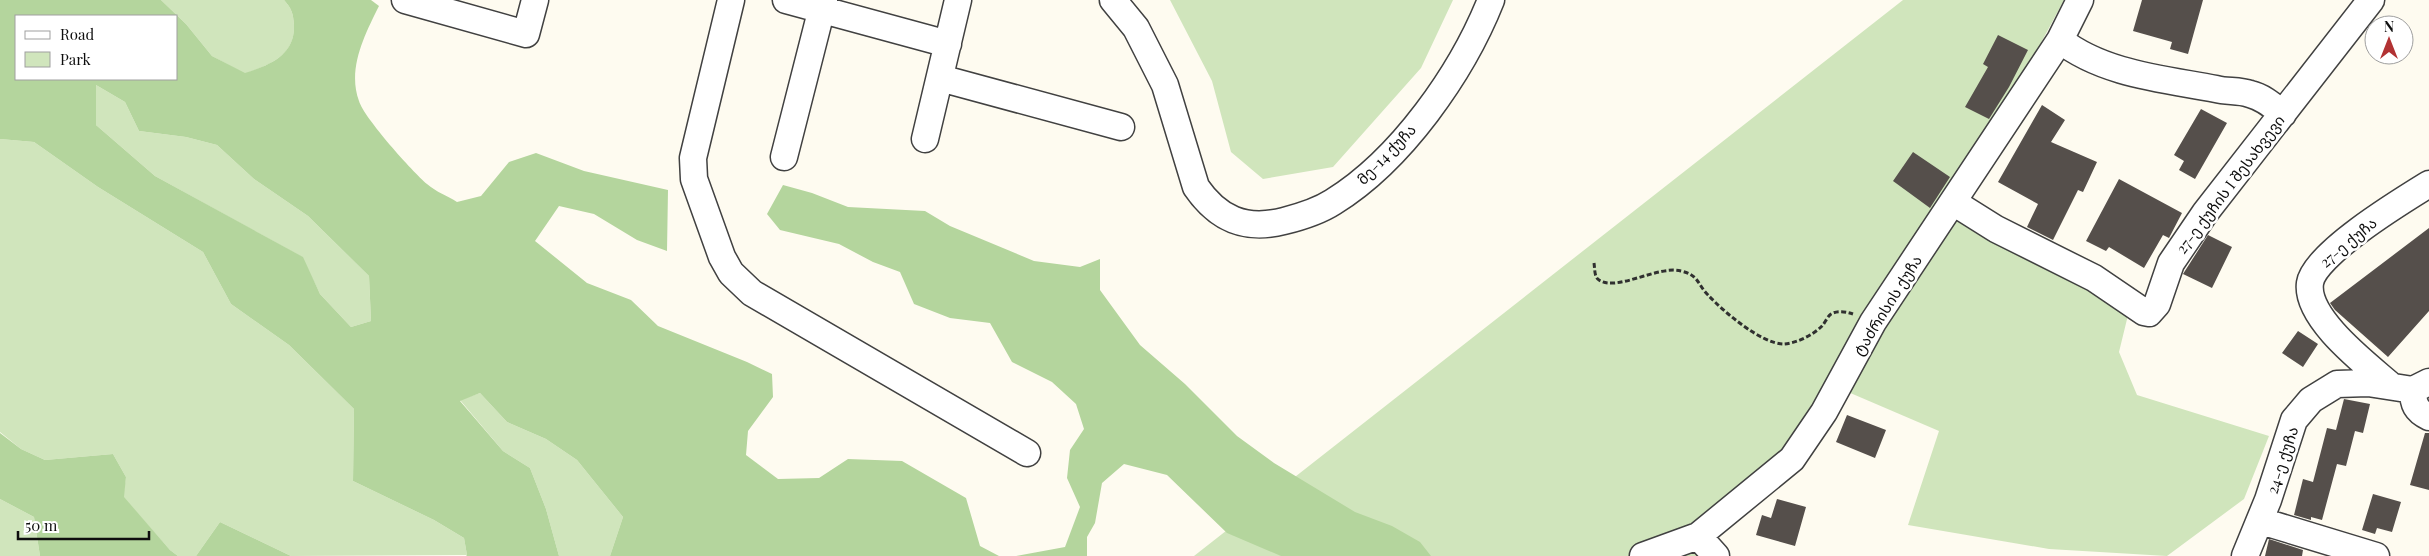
<svg xmlns="http://www.w3.org/2000/svg" width="2429" height="556" viewBox="0 0 2429 556" font-family="'Playfair Display','Noto Sans Georgian',serif">
<style>
.green{fill:#d0e5bc}
.forest{fill:#b4d59d;fill-rule:evenodd}
.building{fill:#554f4b}
.lines{fill:none;stroke-linecap:round;stroke-linejoin:round}
.minor-casing{stroke:#414141;stroke-width:29}
.path{stroke:#303030;stroke-width:3;stroke-dasharray:5 2.5;stroke-linecap:butt}
.minor{stroke:#fff;stroke-width:26}
.labels{text-anchor:middle;dominant-baseline:central;stroke-width:5;stroke-linejoin:round;paint-order:stroke}
.street-label{font-size:15px;fill:#0e0e0e;stroke:#fff}
</style>
<rect width="100%" height="100%" fill="#fefbf0"/>
<path class="green" d="M161 0H284C292 9 293 13 294 25 295 56 270 64 245 74L212 56 186 24Z
M1170 0H1453L1421 68 1333 167 1263 179 1231 152 1212 81Z
M1903 0H2064L2022 78 1942 200 2129 311 2119 352 2137 395 2269 436 2244 499 2167 556 2049 549 1908 525 1939 431 1848 392 1728 520 1701 556H1194Z
M96 85 125 102 139 131 186 137 217 145 254 179 308 216 369 276 371 321 351 327 320 294 302 257 155 176 96 125Z
M0 139 34 142 98 187 203 252 231 304 289 345 354 409 353 481 434 520 464 538 467 555 291 556 220 522 196 556H178L170 550 123 497 126 477 113 454 45 460 21 449 0 432Z
M480 393 507 422 546 439 577 460 623 517 610 556H559L546 509 530 468 503 451 460 400Z
M0 499 34 517 40 556H0Z"/>
<path class="forest" d="M0 0H161L186 24 212 56 245 73C270 65 295 55 294 25 293 13 292 9 284 0H371L379 6C365 34 347 69 359 101 364 118 413 172 427 184 436 192 448 196 457 202L481 196 509 162 536 153 584 171 668 190 667 251 637 240 594 214 559 206 535 241 587 283 631 300 658 326 747 362 772 374 773 397 748 431 746 455 778 479 819 478 848 459 902 461 966 498 980 546 999 556H610L623 517 577 460 546 439 507 422 480 393 460 401 503 451 530 468 546 509 559 556H466L467 555 464 538 434 520 353 481 354 409 289 345 231 304 203 252 98 187 34 142 0 139ZM176 16V79H16V16ZM96 85 125 102 139 131 186 137 217 145 254 179 308 216 369 276 371 321 351 327 320 294 303 257 155 176 96 125Z
M783 185 812 193 848 207 925 211 950 226 1034 261 1080 267 1100 259V290L1140 345 1185 384 1237 436 1274 463 1355 512 1392 526 1420 542 1431 556H1281L1227 533 1167 475 1124 464 1102 483 1095 523 1087 537V556H1016L1065 547 1080 507 1067 478 1070 450 1084 429 1076 404 1052 382 1012 362 990 323 950 318 914 304 900 272 873 262 839 244 780 230 767 214Z
M0 433 21 449 45 460 113 454 126 477 124 497 170 550 178 556H40L34 517 0 499Z
M220 522 291 556H196Z"/>
<path class="building" d="M2142 0H2203L2188 54 2170 49 2172 42 2133 31Z
M1998 35 2028 50 2009 87 1989 119 1965 107 1988 67 1983 64Z
M2042 105 2065 120 2051 142 2097 162 2083 192 2078 190 2053 240 2027 227 2038 204 1998 182Z
M2201 109 2227 123 2195 179 2179 170 2184 161 2174 155Z
M1913 152 1950 177 1930 208 1893 181Z
M2119 179 2182 213 2169 238 2163 235 2144 268 2109 247 2106 251 2086 241Z
M2429 228V311L2388 357 2335 310 2330 303Z
M2208 235 2232 247 2212 288 2183 274Z
M2298 331 2318 344 2303 367 2282 353Z
M2344 399 2370 404 2363 433 2355 431 2346 466 2337 464 2322 520 2311 517V520L2294 515 2303 479 2313 482 2327 428 2336 430Z
M1847 415 1886 430 1875 458 1836 442Z
M2425 433H2429V490L2410 485Z
M2373 494 2401 502 2392 532 2377 528 2375 534 2362 530Z
M1777 499 1806 507 1795 546 1756 535 1762 515 1771 518Z
M2269 539 2303 550 2302 556H2265Z"/>
<g class="lines">
<g class="minor-casing">
<path id="minor" d="M405 0 526 34 535 0
M731 0 693 158 694 179 722 257 731 273 752 293 1027 453
M786 0 948 44
M1113 0 1136 28 1165 85 1196 187C1218 219 1245 231 1284 221 1300 217 1319 211 1333 202 1401 160 1462 73 1491 0
M2060 40C2103 74 2164 79 2216 89 2227 92 2239 90 2250 94 2263 97 2273 106 2283 114
M940 78 1121 127
M925 139 958 0
M784 157 824 0
M1953 202 1996 229 2094 278 2144 312 2149 313 2157 304 2171 263 2205 213 2371 0
M2390 385C2366 364 2305 318 2310 283 2314 254 2403 200 2429 184
M2413 390C2413 404 2416 411 2429 417
M2261 521 2376 556
M1698 536 1716 556
M1643 556 1698 536 1792 459 1824 412 1873 322 2060 40 2080 0
M2245 556 2268 500 2294 420 2311 400 2337 384 2368 383 2413 390 2429 382"/>
</g>
<path class="path" d="M1594 263C1595 269 1594 277 1599 280 1617 292 1658 265 1681 271 1699 275 1697 284 1708 295 1723 311 1761 344 1784 344 1797 343 1813 335 1822 326 1825 323 1827 317 1831 314 1838 310 1847 312 1853 314"/>
<use href="#minor" class="minor"/>
</g>
<g class="labels">
<g class="street-label">
<text transform="translate(1386 154) rotate(-46)">მე-14 ქუჩა</text>
<text transform="translate(2230 184) rotate(-53)">27-ე ქუჩის I შესახვევი</text>
<text transform="translate(2348 242) rotate(-40)">27-ე ქუჩა</text>
<text transform="translate(1887 305) rotate(-58)">ტაძრისის ქუჩა</text>
<text transform="translate(2282 460) rotate(-72)">24-ე ქუჩა</text>
</g>
</g>
<rect x="15" y="15" width="162" height="65" fill="#ffffff" stroke="#9f9f9f"/>
<rect x="25" y="31" width="25" height="8" fill="#ffffff" stroke="#9f9f9f"/>
<text x="60" y="40" font-size="15" fill="#0e0e0e">Road</text>
<rect x="25" y="52" width="25" height="15" fill="#d0e5bc" stroke="#9f9f9f"/>
<text x="60" y="65" font-size="15" fill="#0e0e0e">Park</text>
<g transform="translate(2389 40)"><circle r="24" fill="#ffffff" stroke="#9f9f9f"/>
<path d="M0-4L9 19L0 12L-9 19Z" fill="#b23233"/>
<text y="-8" font-size="14" font-weight="bold" text-anchor="middle" fill="#0e0e0e">N</text>
</g>
<path d="M18 531v8h131v-8" fill="none" stroke="#0e0e0e" stroke-width="2.5"/>
<text x="25" y="531" font-size="15" fill="#0e0e0e" stroke="#ffffff" stroke-width="4" paint-order="stroke">50 m</text>
</svg>
